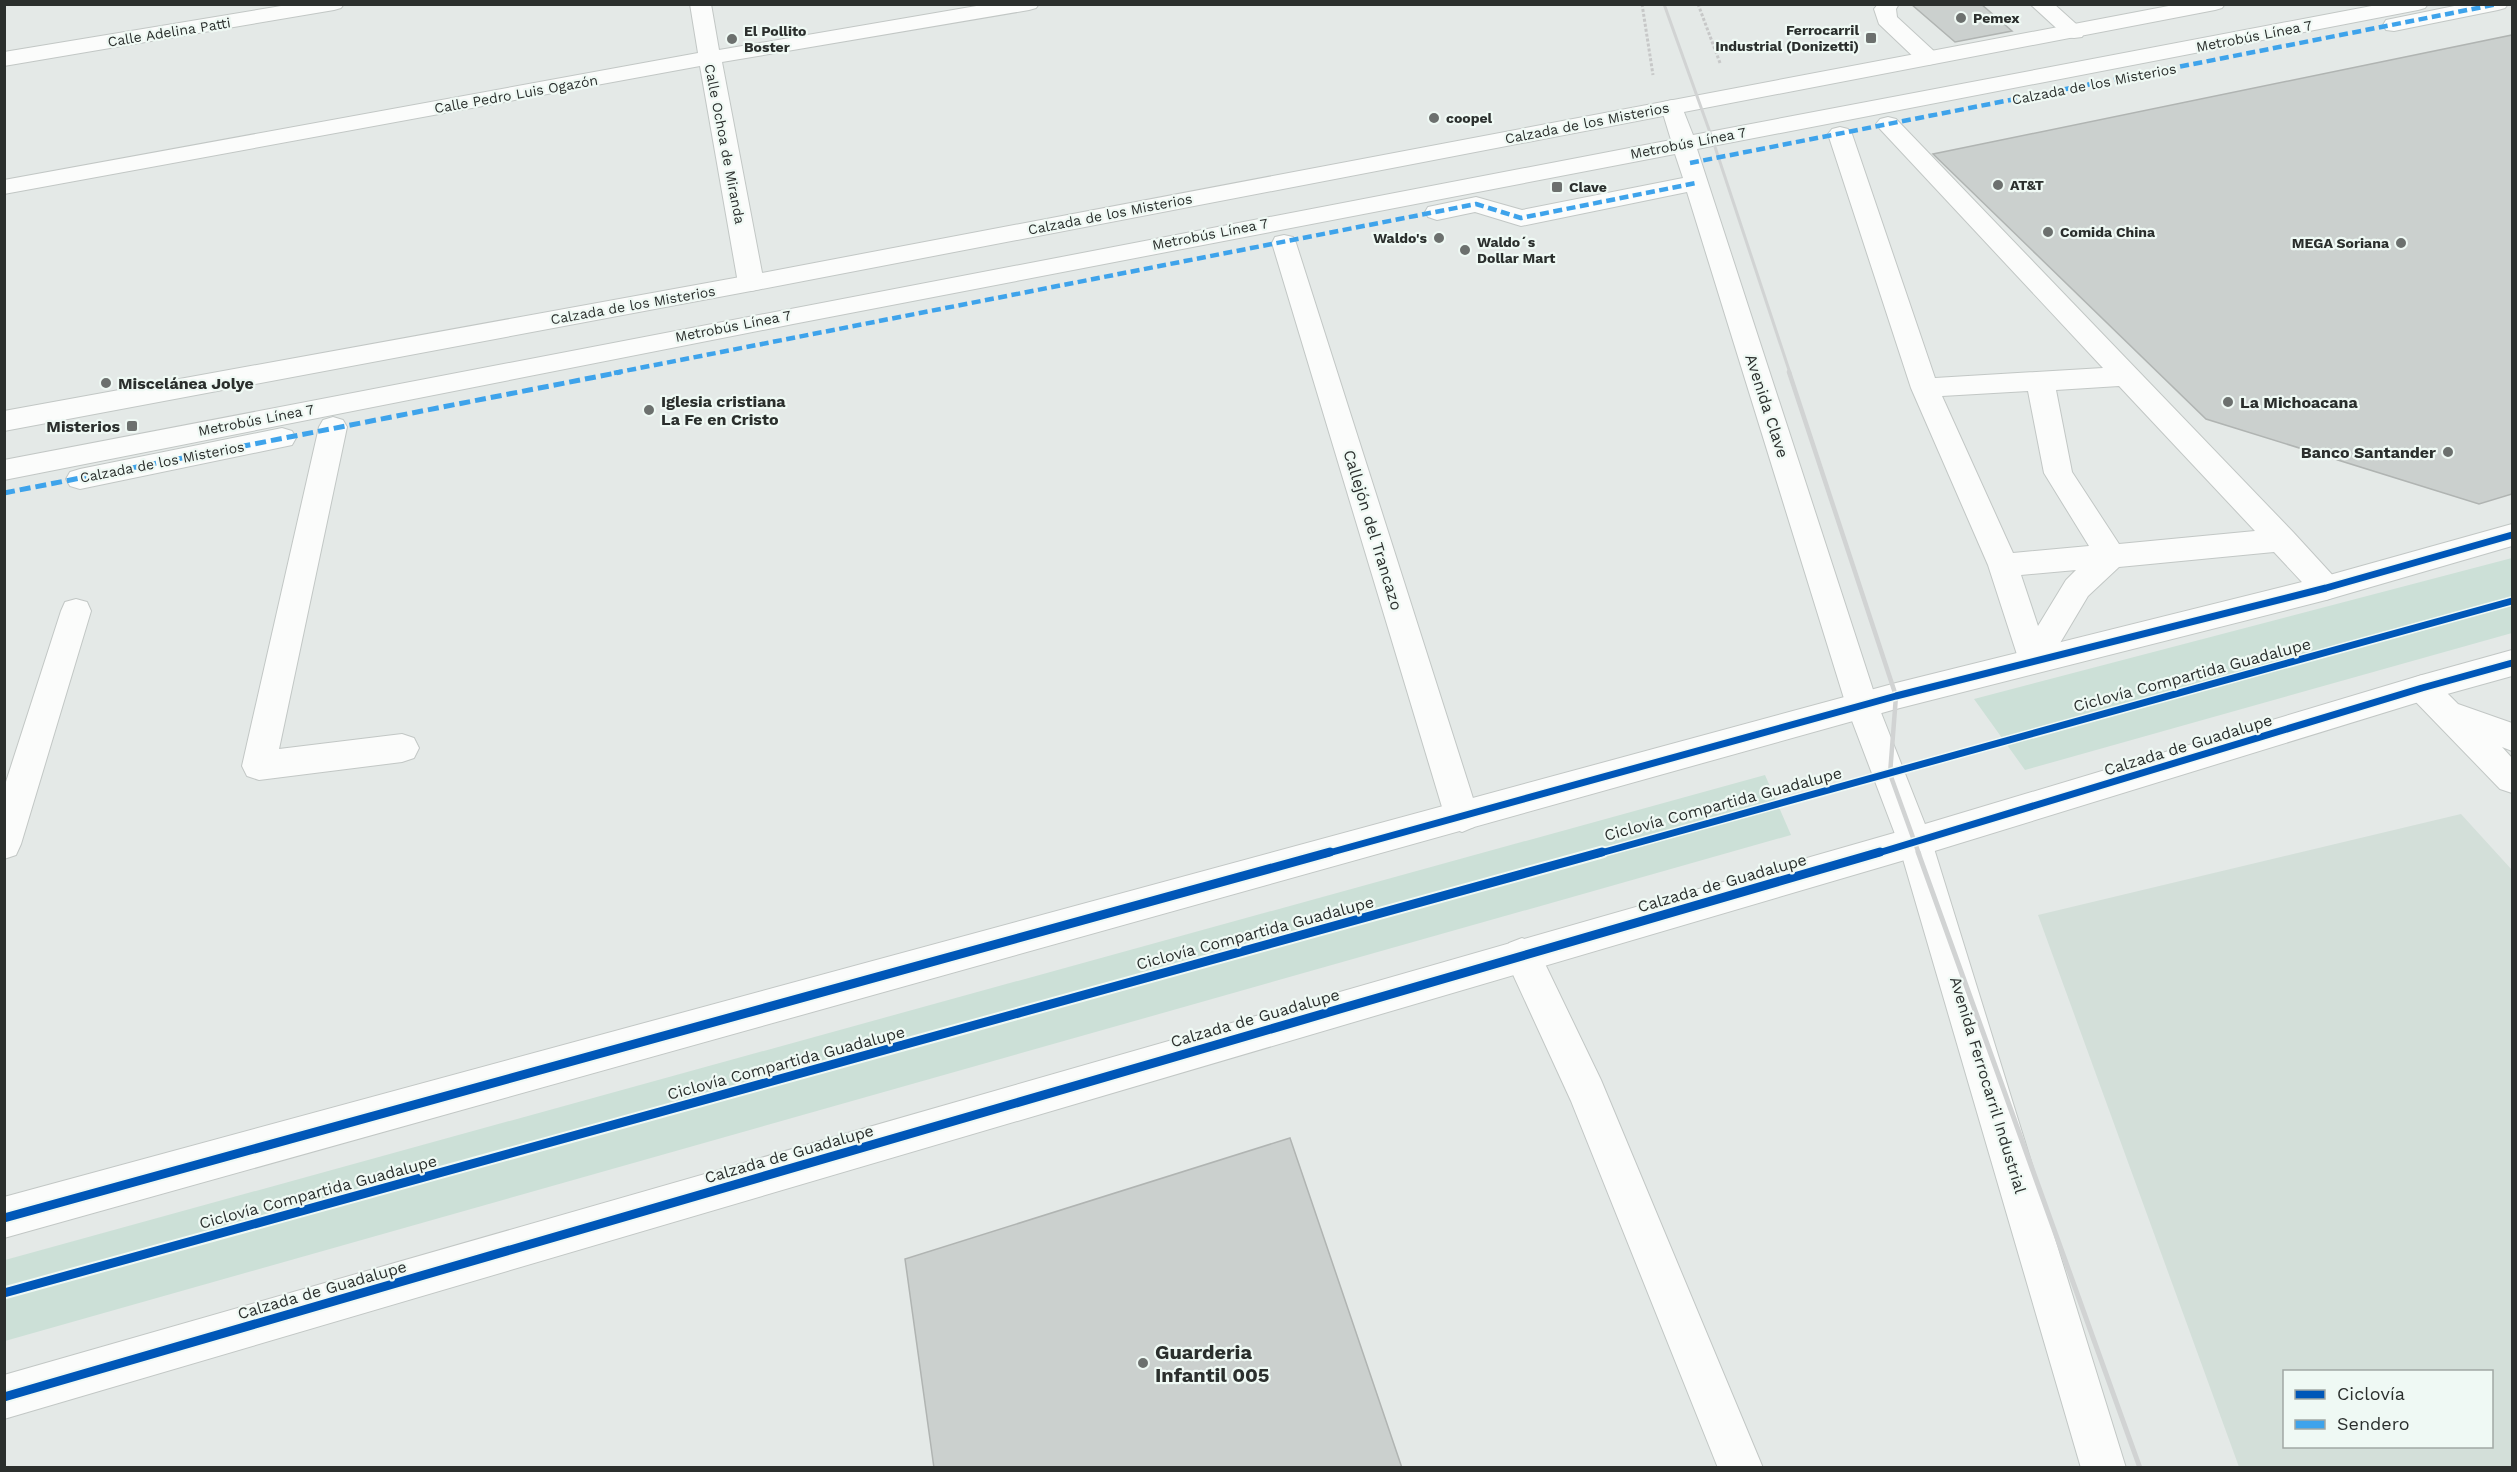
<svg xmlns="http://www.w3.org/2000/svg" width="2517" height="1472" viewBox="0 0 2517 1472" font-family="'Work Sans',sans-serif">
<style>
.built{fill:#d3dfd9;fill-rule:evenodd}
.green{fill:#cce0d7}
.building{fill:#cbd0ce;stroke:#b0b4b2;stroke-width:1.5}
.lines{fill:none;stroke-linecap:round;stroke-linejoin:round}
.minor-casing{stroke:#c2c7c5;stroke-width:2}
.major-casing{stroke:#c2c7c5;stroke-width:2}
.path{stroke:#c7c8c8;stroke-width:3;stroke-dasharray:3 2;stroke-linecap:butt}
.minor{fill:#fbfcfb;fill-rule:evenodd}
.major{fill:#fbfcfb;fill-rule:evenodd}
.rail-far2{stroke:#d1d3d3;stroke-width:3}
.rail-far1{stroke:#d1d3d3;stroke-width:4.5}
.rail{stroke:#d1d3d3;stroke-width:5}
.quiet-far1{stroke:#3ea3eb;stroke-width:4.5;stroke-dasharray:9 4.5;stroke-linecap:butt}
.quiet{stroke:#3ea3eb;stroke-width:5;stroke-dasharray:11 5;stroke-linecap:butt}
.cycleway-far1-casing{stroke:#eff9f4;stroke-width:10}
.cycleway-casing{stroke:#eff9f4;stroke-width:13}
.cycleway-far1{stroke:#0057b8;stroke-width:7}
.cycleway{stroke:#0057b8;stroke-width:9}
.poi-dot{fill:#6c706e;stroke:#eff9f4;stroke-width:2}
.labels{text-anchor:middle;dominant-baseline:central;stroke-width:4.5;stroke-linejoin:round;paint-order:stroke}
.far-poi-label{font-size:14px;font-weight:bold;fill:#2b2f2d;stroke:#eff9f4;text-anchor:start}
.far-street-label{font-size:14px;fill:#2b2f2d;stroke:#eff9f4}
.poi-label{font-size:16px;font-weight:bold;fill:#2b2f2d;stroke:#eff9f4;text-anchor:start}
.street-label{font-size:16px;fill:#2b2f2d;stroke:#eff9f4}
.near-poi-label{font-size:20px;font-weight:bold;fill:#2b2f2d;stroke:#eff9f4;text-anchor:start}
</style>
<rect width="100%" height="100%" fill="#e4e9e7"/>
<path class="built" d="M2461 814 2512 870V1467H2239L2038 915ZM2284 1372H2492V1446H2284Z"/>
<path class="green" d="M2512 558V633L2025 770 1974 699Z
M1765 775 1791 835 5 1341V1260Z"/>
<path class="building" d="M1911 4H1981L2012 31 1955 42Z
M2512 35V494L2479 504 2206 419 1933 154Z
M1290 1138 1402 1468H934L905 1259Z"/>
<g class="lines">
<g class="minor-casing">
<path id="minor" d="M293 4H344L341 8 334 10 4 66V52Z
M690 4H711L719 50 988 4H1039L1036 8 1029 10 722 62 764 283 760 289 751 291 742 289 738 283 700 66 4 194V180L698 53Z
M1878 4H1899L1896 9 1897 17 1936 53 1939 58 1936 63 1928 65 1920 63 1879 24 1874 9Z
M2030 4H2054L2085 32 2082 37 2074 38 2066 37Z
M2382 4H2428L2425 8 2418 10 1697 149 1878 705 1932 842 2126 1468H2081L1898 842 1846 705 1687 192 1521 226 1475 212 1437 220 1428 217 1425 212 1428 207 1476 197 1522 210 1683 178 1675 154 793 324 4 480V460L1671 140 1661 107 1664 102 1672 100 1680 102 1693 135Z
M2464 4H2508L2505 8 2498 10 2394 31 2386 30 2383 25 2386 20Z
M1888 117 1896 119 2293 532 2337 580 2341 588 2337 596 2326 600 2315 596 2274 552 2119 567 2088 596 2044 670 2033 674 2022 670 1988 565 1911 388 1828 134 1832 129 1840 127 1848 129 1852 134 1935 378 2103 368 1880 129 1876 124 1880 119ZM2119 386 2255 531 2119 544 2072 472 2056 390ZM2028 391 2044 473 2089 546 2013 553 1942 396ZM2076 570 2066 580 2038 626 2021 575Z
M1284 235 1293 237 1296 243 1479 817 1474 827 1462 832 1450 827 1445 817 1272 243 1275 237Z
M333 417 343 420 347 427 279 749 402 734 414 738 419 748 414 758 402 762 259 780 247 776 242 766 319 427 323 420Z
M282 428 292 431 296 438 292 445 80 489 70 486 66 479 70 472 80 469Z
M76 599 87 602 91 611 21 844 16 855 4 859V788L61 611 65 602Z
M2422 675 2433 679 2458 704 2512 723V751L2502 747 2512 758V793L2500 789 2411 697 2406 688 2411 679Z
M1522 938 1535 943 1601 1080 1763 1468H1718L1571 1101 1504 955 1509 943Z"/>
</g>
<g class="major-casing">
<path id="major" d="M2179 4H2225L2222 8 2215 10 751 291 4 431V411L751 275Z
M2512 524V546L2326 600 1896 709 4 1238V1197L1896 683 2326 576Z
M2512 650V676L2422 701 1915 857 4 1419V1375L1915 827 2422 675Z"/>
</g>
<path class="path" d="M1642 4 1653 75
M1698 4 1720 63"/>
<use href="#minor" class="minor"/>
<use href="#major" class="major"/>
<path class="rail-far2" d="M1664 4 1712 138 1790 373"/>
<path class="rail-far1" d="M1789 372 1896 696 1890 774 1919 854"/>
<path class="rail" d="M1918 852 2140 1468"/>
<path class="quiet-far1" d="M1690 163 2498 4
M614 373 1476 204 1521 218 1696 183"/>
<path class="quiet" d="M4 493 621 372"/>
<g class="cycleway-far1-casing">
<path id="cycleway-far1" d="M1325 854 1896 696 2326 588 2512 535
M1597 854 2512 601
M1875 854 2422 688 2512 663"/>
</g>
<g class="cycleway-casing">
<path id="cycleway" d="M4 1218 1330 852
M4 1293 1602 852
M4 1397 1880 852"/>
</g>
<use href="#cycleway-far1" class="cycleway-far1"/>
<use href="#cycleway" class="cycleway"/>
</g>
<g class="poi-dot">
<circle cx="1961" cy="18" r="6"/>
<rect x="1865" y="32" width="12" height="12" rx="3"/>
<circle cx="732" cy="39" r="6"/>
<circle cx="1434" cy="118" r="6"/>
<circle cx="1998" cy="185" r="6"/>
<rect x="1551" y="181" width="12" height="12" rx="3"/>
<circle cx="2048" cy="232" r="6"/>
<circle cx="1439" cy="238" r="6"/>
<circle cx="2401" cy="243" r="6"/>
<circle cx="1465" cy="250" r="6"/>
<circle cx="106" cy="383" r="6"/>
<circle cx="2228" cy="402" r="6"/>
<circle cx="649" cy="410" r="6"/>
<rect x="126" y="420" width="12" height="12" rx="3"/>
<circle cx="2448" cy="452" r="6"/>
<circle cx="1143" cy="1363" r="6"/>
</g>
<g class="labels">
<g class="far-poi-label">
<text x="1973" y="18">Pemex</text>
<text x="1859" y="30" text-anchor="end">Ferrocarril<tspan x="1859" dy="16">Industrial (Donizetti)</tspan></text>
<text x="744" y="31">El Pollito<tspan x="744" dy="16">Boster</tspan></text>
<text x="1446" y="118">coopel</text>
<text x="2010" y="185">AT&amp;T</text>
<text x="1569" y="187">Clave</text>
<text x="2060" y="232">Comida China</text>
<text x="1427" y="238" text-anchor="end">Waldo's</text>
<text x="1477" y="242">Waldo´s<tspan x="1477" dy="16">Dollar Mart</tspan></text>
<text x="2389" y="243" text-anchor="end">MEGA Soriana</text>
</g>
<g class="far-street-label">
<text transform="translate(169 32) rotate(-9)">Calle Adelina Patti</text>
<text transform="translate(2254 36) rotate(-11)">Metrobús Línea 7</text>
<text transform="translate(2094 84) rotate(-11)">Calzada de los Misterios</text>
<text transform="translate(516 94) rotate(-10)">Calle Pedro Luis Ogazón</text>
<text transform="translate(1587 123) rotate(-11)">Calzada de los Misterios</text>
<text transform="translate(1688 143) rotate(-11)">Metrobús Línea 7</text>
<text transform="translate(725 144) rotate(79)">Calle Ochoa de Miranda</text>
<text transform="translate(1110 214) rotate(-11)">Calzada de los Misterios</text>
<text transform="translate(1210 234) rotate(-11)">Metrobús Línea 7</text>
<text transform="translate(633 305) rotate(-10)">Calzada de los Misterios</text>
<text transform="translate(733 326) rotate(-11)">Metrobús Línea 7</text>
<text transform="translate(256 420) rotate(-11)">Metrobús Línea 7</text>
<text transform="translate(162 462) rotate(-11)">Calzada de los Misterios</text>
</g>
<g class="poi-label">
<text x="118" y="383">Miscelánea Jolye</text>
<text x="661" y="401">Iglesia cristiana<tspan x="661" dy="18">La Fe en Cristo</tspan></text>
<text x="2240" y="402">La Michoacana</text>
<text x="120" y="426" text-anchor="end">Misterios</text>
<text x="2436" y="452" text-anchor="end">Banco Santander</text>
</g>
<g class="street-label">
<text transform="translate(1767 406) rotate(72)">Avenida Clave</text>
<text transform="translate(1373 530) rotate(73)">Callejón del Trancazo</text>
<text transform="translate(2192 675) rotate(-15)">Ciclovía Compartida Guadalupe</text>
<text transform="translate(2188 745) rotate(-17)">Calzada de Guadalupe</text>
<text transform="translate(1723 804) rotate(-15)">Ciclovía Compartida Guadalupe</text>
<text transform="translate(1722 883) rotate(-16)">Calzada de Guadalupe</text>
<text transform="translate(1255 933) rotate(-15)">Ciclovía Compartida Guadalupe</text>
<text transform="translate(1255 1018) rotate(-16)">Calzada de Guadalupe</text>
<text transform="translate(786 1063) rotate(-15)">Ciclovía Compartida Guadalupe</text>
<text transform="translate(1988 1085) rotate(73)">Avenida Ferrocarril Industrial</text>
<text transform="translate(789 1154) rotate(-16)">Calzada de Guadalupe</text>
<text transform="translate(318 1192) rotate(-15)">Ciclovía Compartida Guadalupe</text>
<text transform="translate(322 1290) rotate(-16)">Calzada de Guadalupe</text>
</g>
<g class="near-poi-label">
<text x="1155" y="1352">Guarderia<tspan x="1155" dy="23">Infantil 005</tspan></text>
</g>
</g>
<rect width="2517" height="1472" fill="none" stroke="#2b2f2d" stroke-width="12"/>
<rect x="2283" y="1370" width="210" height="78" fill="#eff9f4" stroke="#a1a8a4" stroke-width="1.5"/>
<rect x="2295" y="1390" width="30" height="9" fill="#0057b8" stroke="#a1a8a4" stroke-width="1.5"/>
<text x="2337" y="1400" font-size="18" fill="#2b2f2d">Ciclovía</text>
<rect x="2295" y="1420" width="30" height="9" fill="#3ea3eb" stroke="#a1a8a4" stroke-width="1.5"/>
<text x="2337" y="1430" font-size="18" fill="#2b2f2d">Sendero</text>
</svg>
